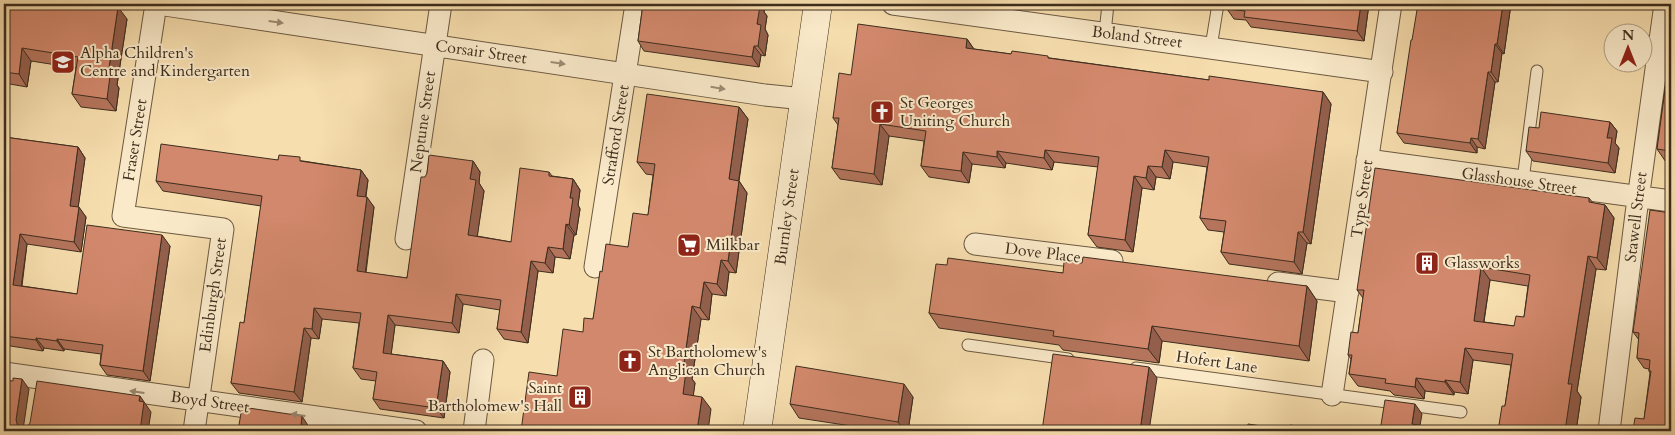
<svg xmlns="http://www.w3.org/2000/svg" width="1675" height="435" viewBox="0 0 1675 435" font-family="Cardo,serif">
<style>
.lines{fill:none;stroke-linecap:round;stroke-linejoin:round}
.lane-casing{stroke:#6c5942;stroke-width:13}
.street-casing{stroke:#6c5942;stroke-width:23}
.secondary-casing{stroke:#3d2d1e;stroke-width:29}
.lane{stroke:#faeaca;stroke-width:11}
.street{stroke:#faeaca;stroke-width:21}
.secondary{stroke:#faeaca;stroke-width:28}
.wall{fill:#b5755d;stroke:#3d2d1e;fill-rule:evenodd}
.shaded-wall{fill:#935f4c;stroke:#3d2d1e}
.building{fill:#d2886c;stroke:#3d2d1e;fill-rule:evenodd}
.oneway{fill:#9c8c74}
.labels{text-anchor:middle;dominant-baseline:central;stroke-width:4;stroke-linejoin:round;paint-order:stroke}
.street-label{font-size:16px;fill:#3d2d1e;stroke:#faeaca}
.poi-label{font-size:16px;fill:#3d2d1e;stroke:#faeaca;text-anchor:start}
</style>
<rect width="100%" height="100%" fill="#f7deae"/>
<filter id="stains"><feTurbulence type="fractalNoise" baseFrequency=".004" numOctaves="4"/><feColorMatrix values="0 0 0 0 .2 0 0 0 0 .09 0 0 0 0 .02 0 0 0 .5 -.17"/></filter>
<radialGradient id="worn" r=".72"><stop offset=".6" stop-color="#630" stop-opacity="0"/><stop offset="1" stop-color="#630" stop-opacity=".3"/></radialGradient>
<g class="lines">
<g class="lane-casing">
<path id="lane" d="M1105 33 1108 4
M1211 47 1218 4
M1523 180 1537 71
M968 345 1068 359
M1136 368 1461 412"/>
</g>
<g class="street-casing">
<path id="street" d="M156 4 123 216 223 229 194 431
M158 4 765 95 804 99
M893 4 1382 72
M1367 160 1671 201
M406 239 441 4
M975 244 1112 261
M595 267 636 4
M1278 283 1348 292
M4 373 416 431
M1332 395 1391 4
M474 431 483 360
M1609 431 1636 214 1665 4"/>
</g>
<g class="secondary-casing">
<path id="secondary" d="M757 431 818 4"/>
</g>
<use href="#lane" class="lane"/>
<use href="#street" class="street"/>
<use href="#secondary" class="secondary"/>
</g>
<path class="wall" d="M4 4 127 19 117 85 119 88 116 111 81 107 72 94 76 68 31 61 27 87 4 83Z
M643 4H765L764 12 767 16 765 29 768 35 765 56 761 55 759 67 644 51 638 41Z
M1186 4H1211L1210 7Z
M1221 4H1369L1364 41 1251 27 1246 20 1234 19 1227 9H1225Z
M1511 4 1504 54 1502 53 1498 82H1495L1485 149 1477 147V153L1404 143 1397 133 1412 40Z
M967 39 974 49 1011 54 1050 58 1209 80 1323 92 1331 104 1311 244 1307 243 1302 274 1229 264 1221 252 1224 232 1208 230 1200 218 1207 167 1173 162 1170 179 1156 177 1154 190 1142 188 1133 252 1097 247 1088 235 1098 167 1054 162 1052 170 1006 163 1005 168 972 164 969 183 929 177 921 166 924 141 889 136 882 185 840 179 832 168 838 125 833 118 851 75Z
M1671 45V169L1669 165H1668L1657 149Z
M739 107 748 119 739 181 747 193 736 273 729 272 726 296 712 294 709 320 701 319 692 379 695 383 693 395 711 409 557 376 583 332 593 319 602 272 628 247 648 215 653 175 646 174 637 162Z
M1610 122 1617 131 1615 143 1619 148 1615 173 1533 161 1526 151 1539 128Z
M4 137 78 147 85 158 78 207 86 217 81 252 27 244 22 286 77 294 170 246 150 381 107 375 100 365 101 354 64 349V351L44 348 43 351 4 345Z
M278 160 303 161 361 170 368 180 366 197 374 207 366 273 407 278 425 177 473 161 480 172 479 183 484 191 477 236 511 242 549 172 552 176 573 179 580 190 578 205 580 209 576 235H574L570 259 555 257 553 273 538 271 528 343 504 339 497 329 500 310 463 304 459 333 395 325 391 354 443 361 450 372 444 418 380 409 373 399 376 381 361 379 353 368 359 323 322 319 319 339 311 338 302 402 239 393 231 383 244 323 261 206 163 191 156 181Z
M1589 198 1593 203 1605 205 1614 218 1606 270 1596 269 1577 391 1581 397 1576 431H1498L1505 406 1511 365 1473 360 1468 394 1454 392V395L1425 391 1424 399 1394 395 1390 391 1358 386 1349 374 1351 359 1348 355 1358 333 1363 298 1357 290ZM1490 280 1528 286 1524 317 1514 326 1484 322Z
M1671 213V431L1633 430 1644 419 1650 373 1649 371V369L1644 368 1637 358 1639 340 1633 332Z
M947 265 1063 273 1307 286 1317 301 1309 361 1162 341 1159 363 1063 350 1059 345 939 328 929 313Z
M913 397 908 431H884L799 418 790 404Z"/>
<path class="shaded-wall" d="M757 4H765L764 12 767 16 765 29 768 35 765 56 758 46Z
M1361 4H1369L1364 41 1357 31Z
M1503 4H1511L1504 54 1497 44Z
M118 7 127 19 117 85 119 88 116 111 107 99 108 75Z
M967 39 975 51 966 48Z
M1495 44 1502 53 1498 82 1491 72Z
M754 46 761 55 759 67 752 57Z
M22 48 31 61 27 87 19 74Z
M1488 72 1495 82 1485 149 1478 139Z
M1323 92 1331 104 1311 244 1303 232Z
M739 107 748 119 737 191 729 179Z
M1610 122 1617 131 1615 143 1619 148 1615 173 1608 163 1607 138Z
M880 124 889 136 882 185 874 174Z
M1471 138 1477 147V153L1470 143Z
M78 147 85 158 77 216 70 206Z
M1045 150 1054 162 1052 170 1044 158Z
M1165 150 1173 162 1170 179 1162 167Z
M997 151 1006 163 1005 168 997 157Z
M963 152 972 164 969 183 961 171Z
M473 161 480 172 479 183 484 191 476 245 468 235 470 179Z
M1148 166 1156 177 1154 190 1146 178Z
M361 170 368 180 364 206 357 196Z
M1134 176 1142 188 1133 252 1125 240Z
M573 179 580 190 578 205 580 209 576 235 569 225 570 198Z
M739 181 747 193 736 273 728 261Z
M367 197 374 207 364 282 357 271Z
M1605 205 1614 218 1606 270 1597 258Z
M79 207 86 217 81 252 74 242Z
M566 224 574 235 570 259 563 249Z
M1298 232 1307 243 1302 274 1294 262Z
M20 234 27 244 20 295 13 285Z
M162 235 170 246 150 381 143 371Z
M548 247 555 257 553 273 545 263Z
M1588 256 1596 269 1577 391 1581 397 1576 431H1565L1568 384Z
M721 260 729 272 726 296 717 284Z
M531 261 538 271 528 343 521 332Z
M1481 267 1490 280 1482 333 1474 321Z
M704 282 712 294 709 320 700 308Z
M1307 286 1317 301 1309 361 1299 346Z
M456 294 463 304 459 333 452 323Z
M692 306 701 319 692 379 695 383 692 406 683 394V370Z
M314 308 322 319 319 339 312 329Z
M388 315 395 325 390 363 383 353Z
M1152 326 1162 341 1159 363 1148 349Z
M304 328 311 338 302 402 294 392Z
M36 338 44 348 43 351 36 340Z
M57 339 64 349V351L57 341Z
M1465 348 1473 360 1468 394 1460 382Z
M443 361 450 372 444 418 436 408Z
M1149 367 1157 378 1149 431H1140Z
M1416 378 1425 391 1424 399 1415 387Z
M22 379 29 389 23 430 18 427 16 420Z
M1445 380 1454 392V395L1445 382Z
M904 384 913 397 908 431H905L898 422Z
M140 396 151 412 148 431H140L139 401Z
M702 397 711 409 708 431H697Z
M1415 404 1422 414 1419 431 1412 424Z
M302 416 311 430V431H305L301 425Z
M1424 426 1428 431H1423Z"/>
<path class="building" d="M4 4H97L118 7 108 75 110 76 107 99 72 94 78 57 22 48 19 74 4 72Z
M643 4H757V6H760L757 24 761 25 758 46H754L752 57 638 41Z
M1227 4H1361L1357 31 1244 17 1245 11 1227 9Z
M1418 4H1503L1497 44H1495L1491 72H1488L1478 139 1471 138 1470 143 1397 133 1411 40H1412Z
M858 24 967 39 966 48 1011 54 1012 51 1048 56V58L1209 80V76L1323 92 1303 232H1298L1294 262 1221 252 1226 221 1200 218 1209 157 1165 150 1162 167 1148 166 1146 178 1134 176 1125 240 1088 235 1099 157 1045 150 1044 158 997 151V157L963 152 961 171 921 166 926 131 880 124 874 174 832 168 839 118H833L839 73 851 75Z
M1671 45V164H1668L1670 151 1657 149Z
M647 94 739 107 729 179 739 181 728 261 721 260 717 284 704 282 700 308 692 306 683 370 686 371 683 394 702 397 697 431H521L529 372 557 376 563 329 583 332 584 318 593 319 600 271 602 272 606 244 628 247 633 213 648 215 655 164 637 162Z
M1541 112 1610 122 1607 138H1612L1608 163 1526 151 1529 127 1539 128Z
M4 137 78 147 70 206 79 207 74 242 20 234 13 285 77 294 87 225 162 235 143 371 100 365 103 345 57 339V341L36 338V340L4 336Z
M161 144 278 160 279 155 300 157V161L361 170 357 196 367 197 357 271 407 278 421 177H425L427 173 429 155 473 161 470 179 476 180 468 235 511 242 520 168 549 172V176L573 179 570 198H573L569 225 566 224 563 249 548 247 545 263 531 261 521 332 497 329 501 300 456 294 452 323 388 315 383 353 443 361 436 408 373 399 377 372 353 368 361 313 314 308 312 329 304 328 294 392 231 383 240 322 244 323 262 196 156 181Z
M1375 168 1589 198V202L1605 205 1597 258 1588 256 1568 384H1572L1565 431H1498L1502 406H1505L1513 354 1465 348 1460 382 1445 380V382L1416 378 1415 387 1385 383 1386 379 1349 374 1352 355H1348L1351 332 1358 333 1364 290H1357ZM1481 267 1530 275 1524 317 1516 316 1514 326 1474 321Z
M1650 210 1671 213V431H1629L1630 429 1633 430 1635 418 1644 419 1651 371H1649L1650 360 1637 358 1639 333 1633 332Z
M1083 257 1307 286 1299 346 1152 326 1148 349 1053 336 1054 331 929 313 936 264 947 265 948 258 1063 273 1064 262 1082 263Z
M1053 354 1149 367 1140 431H1042Z
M796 366 904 384 898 422 790 404Z
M13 378 22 379 16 420 18 427 22 429 26 428 30 423 37 381 140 396 139 401 144 402 140 431H4V380L13 381Z
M1385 400 1415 404 1412 424 1424 426 1423 431H1380Z
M242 407 302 416 301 425 307 426 306 431H238Z
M1248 424 1289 430 1290 425 1310 428 1309 431H1247Z"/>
<defs><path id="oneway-solid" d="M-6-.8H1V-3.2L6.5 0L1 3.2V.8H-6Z" transform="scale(1.25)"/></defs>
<g class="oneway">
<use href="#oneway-solid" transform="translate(276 22) rotate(8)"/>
<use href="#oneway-solid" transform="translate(558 63) rotate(8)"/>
<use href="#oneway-solid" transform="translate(718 88) rotate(9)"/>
<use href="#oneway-solid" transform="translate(137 392) rotate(-172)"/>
<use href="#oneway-solid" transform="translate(298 415) rotate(-172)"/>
</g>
<defs>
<g id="school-square" transform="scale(1.25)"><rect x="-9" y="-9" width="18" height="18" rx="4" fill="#8f2418" stroke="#faeaca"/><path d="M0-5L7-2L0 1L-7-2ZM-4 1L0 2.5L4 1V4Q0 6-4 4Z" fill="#fff"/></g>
<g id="church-square" transform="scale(1.25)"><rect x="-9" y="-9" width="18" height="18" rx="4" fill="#8f2418" stroke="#faeaca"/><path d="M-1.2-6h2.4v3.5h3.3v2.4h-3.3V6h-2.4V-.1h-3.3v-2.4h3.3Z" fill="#fff"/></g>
<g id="supermarket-square" transform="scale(1.25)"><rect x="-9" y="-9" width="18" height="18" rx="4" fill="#8f2418" stroke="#faeaca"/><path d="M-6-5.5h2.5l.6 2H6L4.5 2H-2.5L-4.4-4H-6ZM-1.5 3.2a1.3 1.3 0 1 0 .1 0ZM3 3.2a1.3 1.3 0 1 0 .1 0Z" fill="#fff"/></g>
<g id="building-square" transform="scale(1.25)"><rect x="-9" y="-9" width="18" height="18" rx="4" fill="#8f2418" stroke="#faeaca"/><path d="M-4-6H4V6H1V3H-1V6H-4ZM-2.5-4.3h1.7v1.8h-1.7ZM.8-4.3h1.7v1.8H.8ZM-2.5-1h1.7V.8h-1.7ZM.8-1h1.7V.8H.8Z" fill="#fff"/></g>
</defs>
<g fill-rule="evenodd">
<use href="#school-square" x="63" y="62"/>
<use href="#church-square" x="882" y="112"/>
<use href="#supermarket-square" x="689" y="245"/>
<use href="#building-square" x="1427" y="263"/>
<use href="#church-square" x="630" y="361"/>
<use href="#building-square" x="580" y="397"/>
</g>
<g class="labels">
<g class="street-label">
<text transform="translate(1137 37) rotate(7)">Boland Street</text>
<text transform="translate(481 52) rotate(8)">Corsair Street</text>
<text transform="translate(423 122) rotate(-82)">Neptune Street</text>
<text transform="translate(616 135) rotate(-81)">Strafford Street</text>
<text transform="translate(135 140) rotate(-81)">Fraser Street</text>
<text transform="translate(1519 181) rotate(8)">Glasshouse Street</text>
<text transform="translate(1362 199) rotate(-82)">Type Street</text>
<text transform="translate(787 217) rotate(-82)">Burnley Street</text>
<text transform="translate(1636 217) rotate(-83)">Stawell Street</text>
<text transform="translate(1043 253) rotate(7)">Dove Place</text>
<text transform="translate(213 295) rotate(-82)">Edinburgh Street</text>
<text transform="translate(1217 362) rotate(8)">Hofert Lane</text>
<text transform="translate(210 402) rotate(8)">Boyd Street</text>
</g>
<g class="poi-label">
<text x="80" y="53">Alpha Children's<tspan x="80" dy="18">Centre and Kindergarten</tspan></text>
<text x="900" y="103">St Georges<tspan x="900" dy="18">Uniting Church</tspan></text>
<text x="706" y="245">Milkbar</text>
<text x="1444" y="263">Glassworks</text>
<text x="648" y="352">St Bartholomew's<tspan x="648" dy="18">Anglican Church</tspan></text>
<text x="562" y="388" text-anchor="end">Saint<tspan x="562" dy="18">Bartholomew's Hall</tspan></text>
</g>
</g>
<rect width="1675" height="435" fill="none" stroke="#f7deae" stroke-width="20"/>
<rect x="5" y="5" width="1665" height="425" fill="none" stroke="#3d2d1e" stroke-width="2.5"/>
<rect x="10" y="10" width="1655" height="415" fill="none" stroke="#3d2d1e"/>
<g transform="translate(1628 48)"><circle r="24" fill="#faeaca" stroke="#ae9e85"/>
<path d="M0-4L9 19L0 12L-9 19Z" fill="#8f2418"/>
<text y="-8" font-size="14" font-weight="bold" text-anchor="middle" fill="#3d2d1e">N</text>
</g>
<rect width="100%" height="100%" filter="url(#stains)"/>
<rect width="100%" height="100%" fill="url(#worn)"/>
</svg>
